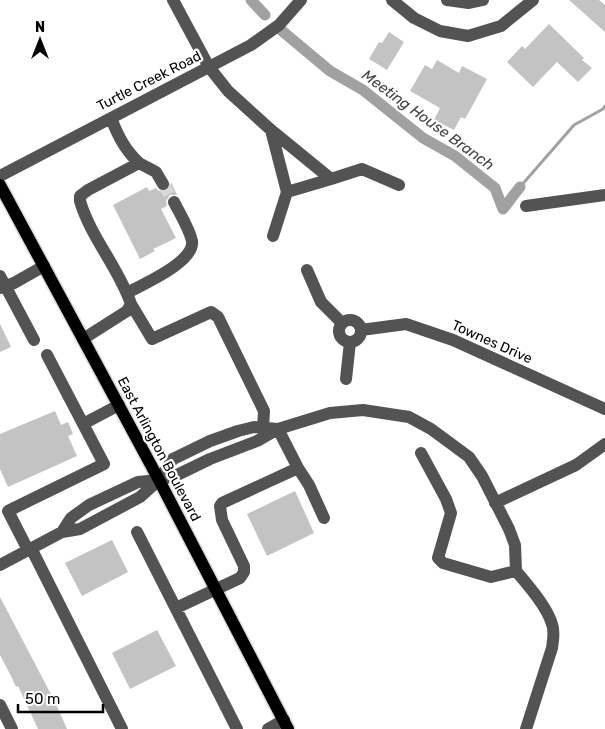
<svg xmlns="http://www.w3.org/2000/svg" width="605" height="729" viewBox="0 0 605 729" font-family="Rubik,sans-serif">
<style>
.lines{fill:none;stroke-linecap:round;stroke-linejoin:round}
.stream{stroke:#a1a1a1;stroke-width:3}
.canal{stroke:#a1a1a1;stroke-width:11}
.building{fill:#c3c3c3}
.minor-tunnel{stroke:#d9d9d9;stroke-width:12;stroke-dasharray:12 6;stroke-linecap:butt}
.major-casing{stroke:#dbdbdb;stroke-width:15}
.minor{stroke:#535353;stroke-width:12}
.major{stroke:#000;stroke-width:12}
.labels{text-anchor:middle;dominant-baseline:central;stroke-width:4.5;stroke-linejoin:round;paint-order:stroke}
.street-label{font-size:14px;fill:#000;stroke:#fff}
.water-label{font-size:15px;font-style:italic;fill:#424242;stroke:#fff}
</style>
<rect width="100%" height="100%" fill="#fff"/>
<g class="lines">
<path class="stream" d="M520 187 574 125 603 109 605 106"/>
<path class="canal" d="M251 0 265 15
M281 30 330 71 363 90 423 138 455 156 495 188 503 209 520 187"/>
</g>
<path class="building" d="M569 0H599L605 5V32Z
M549 24 584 58 582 60 592 68 578 82 557 62 533 87 507 62 522 46 525 49Z
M389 32 404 42 387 70 369 59 379 42 382 43Z
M437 60 459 73 462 66 487 79 465 119 461 117 454 130 434 120 440 108 410 91 425 65 432 69Z
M171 182 177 195H170L166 201 167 206 161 209 176 238 153 249 155 251 140 259 113 205 147 187 149 191 156 188 159 191H167L170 188Z
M0 324 11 347 0 352Z
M55 411 61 425 68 422 73 434 68 436 77 456 8 487 0 469V434Z
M295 491 314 533 267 556 247 514Z
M112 540 128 572 82 596 65 563Z
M0 597 55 702 67 729H38L18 686 16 687 12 678 0 655Z
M157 630 176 666 130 689 112 653Z"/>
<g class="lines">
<path class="minor-tunnel" d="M163 184 174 202"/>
<g class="major-casing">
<path id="major" d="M0 185 159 480 288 729"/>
</g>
<path class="minor" d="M173 0 209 67 228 91 271 130 331 179 287 192 271 130
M392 0 414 18 440 31 468 36 501 26 533 0
M447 0 469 3 483 0
M139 163 156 172 163 184
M0 176 251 45 279 25 301 0
M331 179 362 169 399 185
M526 206 605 195
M273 236 287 192
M307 270 321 302 342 323
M0 276 34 340
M0 288 14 283 44 266
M127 293C143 284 195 262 192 241 189 228 180 214 174 202
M131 304 152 339 211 312 218 317 264 411 263 428
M339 331a11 11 0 1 1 22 0a11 11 0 1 1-22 0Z
M361 330 406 324 453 340 605 409
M83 339 127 311 131 304C119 268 91 238 80 201V196L88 190 139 163C125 150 118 136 111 118
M346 379 350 342
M83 424 119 405
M421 453 446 499 451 513 438 558 443 563 491 577 516 571
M298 468 309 485 324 518
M495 503 576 465 605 444
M62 532 71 518 89 505 138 482 159 480 179 474 210 459 257 441 278 429 330 413 363 410 409 417 431 429 469 457 482 476 509 529 515 545 516 571
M137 532 237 729
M31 548 122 729
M28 550 8 511 104 464 47 355
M0 565 62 532 80 529 140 497 159 480 173 459 210 441 238 431 254 427 278 429
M516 571C528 585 547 607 552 624 555 632 553 640 552 648L526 729
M176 608 240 578 244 572V566L222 520 220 506 222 503 298 468 278 429
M0 705 12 729
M268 729 284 720"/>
<use href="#major" class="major"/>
</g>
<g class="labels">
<g class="street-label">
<text transform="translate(149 81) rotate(-27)">Turtle Creek Road</text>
<text transform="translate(492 342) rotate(24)">Townes Drive</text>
<text transform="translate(159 449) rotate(62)">East Arlington Boulevard</text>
</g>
<g class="water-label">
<text transform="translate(428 120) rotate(36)">Meeting House Branch</text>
</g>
</g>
<g transform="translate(40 40)" stroke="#ffffff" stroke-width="4" paint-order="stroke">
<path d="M0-4L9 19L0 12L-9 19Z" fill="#000000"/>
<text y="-8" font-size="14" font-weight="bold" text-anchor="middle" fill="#000000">N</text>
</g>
<path d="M18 704v8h85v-8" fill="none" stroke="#000000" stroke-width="2.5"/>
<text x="25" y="704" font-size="15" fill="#000000" stroke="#ffffff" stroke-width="4" paint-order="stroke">50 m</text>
</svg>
